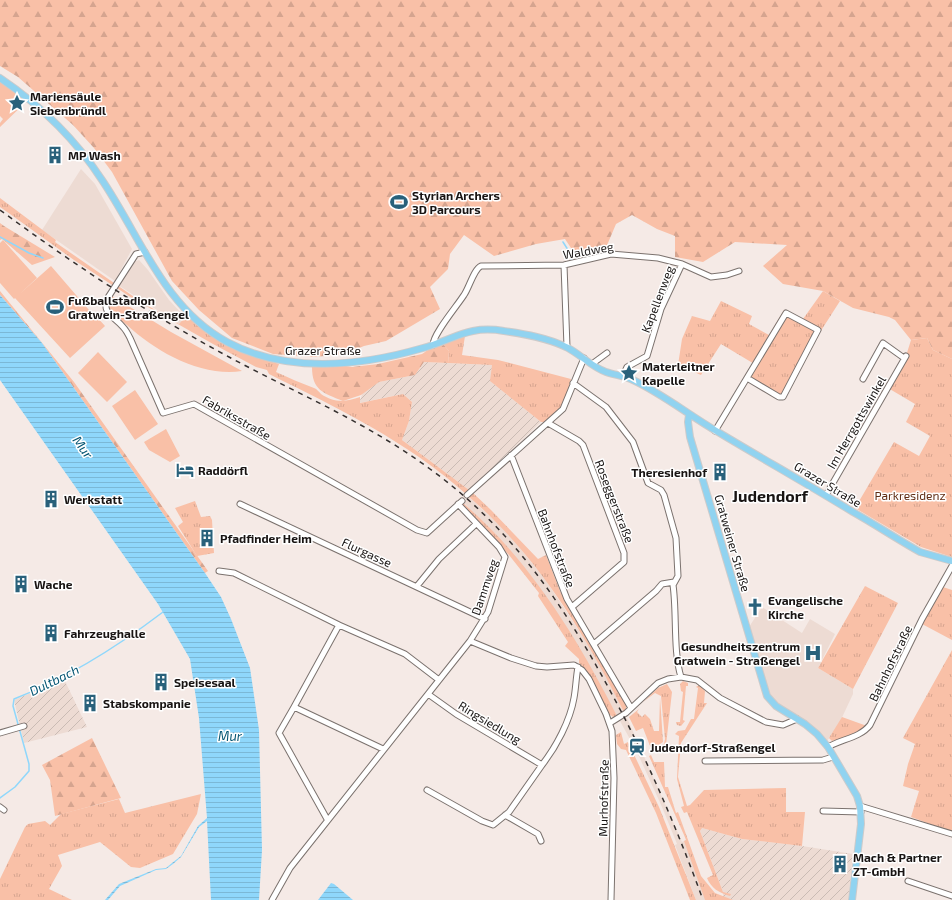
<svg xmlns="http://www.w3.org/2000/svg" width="952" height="900" viewBox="0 0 952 900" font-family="'Exo 2',sans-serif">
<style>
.built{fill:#eddbd3}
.industrial{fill:url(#industrial-furrows)}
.grass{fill:url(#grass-tufts)}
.forest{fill:url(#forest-firs)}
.garden{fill:#f9c0a7}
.water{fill:url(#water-rules)}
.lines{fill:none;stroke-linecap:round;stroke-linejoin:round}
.stream{stroke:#8fd7fb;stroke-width:1.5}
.minor-casing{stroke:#7b726e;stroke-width:7}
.major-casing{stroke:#cccbcb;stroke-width:8}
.minor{stroke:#fff;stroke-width:5}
.major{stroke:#91d3f0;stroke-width:6}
.rail{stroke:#35302f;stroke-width:1.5;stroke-dasharray:5 5;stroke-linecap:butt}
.labels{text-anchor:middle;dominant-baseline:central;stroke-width:3;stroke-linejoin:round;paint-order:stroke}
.poi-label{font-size:12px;font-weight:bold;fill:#181413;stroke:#fff;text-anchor:start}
.street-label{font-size:12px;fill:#181413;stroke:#fff}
.park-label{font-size:12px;fill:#602c13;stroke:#fff}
.water-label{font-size:13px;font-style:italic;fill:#045573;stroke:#fff}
.district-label{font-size:16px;font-weight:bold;fill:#181413;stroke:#fff}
</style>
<defs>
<pattern id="industrial-furrows" width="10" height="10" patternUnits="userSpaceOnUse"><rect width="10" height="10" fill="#eddbd3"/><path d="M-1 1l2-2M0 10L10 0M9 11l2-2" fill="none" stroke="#cabbb4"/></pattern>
<pattern id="grass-tufts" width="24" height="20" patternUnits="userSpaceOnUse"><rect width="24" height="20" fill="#f9c0a7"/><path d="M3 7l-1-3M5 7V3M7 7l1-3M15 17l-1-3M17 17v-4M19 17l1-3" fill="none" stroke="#d5a48f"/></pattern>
<pattern id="forest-firs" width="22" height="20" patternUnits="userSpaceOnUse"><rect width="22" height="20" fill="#f9c0a7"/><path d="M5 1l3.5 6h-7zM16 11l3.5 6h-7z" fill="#d5a48f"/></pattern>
<pattern id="water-rules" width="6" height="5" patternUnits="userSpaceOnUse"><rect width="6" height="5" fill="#8fd7fb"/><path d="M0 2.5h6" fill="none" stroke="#7bb8d6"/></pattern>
</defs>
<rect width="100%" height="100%" fill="#f5eae6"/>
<path class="built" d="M81 169 95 184 132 249 115 281 42 230Z
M139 260 148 270 169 300 185 317 179 324 118 285 134 262Z
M469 497 506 531 545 579 595 655 624 712 617 716 563 622 532 577 497 536 464 503Z
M762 607 802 633 810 619 835 634 818 668 853 689V694L838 726 827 741 819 733 772 703 749 627Z
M627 718 682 842 686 840 708 900H696L675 845 677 844 662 807 637 752 620 721Z"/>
<path class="industrial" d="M424 362 492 365 491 381 541 422 469 490 402 440 409 421 412 402 403 394 359 403 363 392 379 382 415 375Z
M64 679 87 727 24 743 14 700Z
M702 828 742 839 802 846 853 854 848 900H723V892L700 831Z"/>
<path class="grass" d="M0 198 56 240 55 242 140 301 179 324 185 317 190 318 202 328 242 352 279 364 276 372C289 378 301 383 314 388 317 389 319 392 321 394 334 403 346 402 360 397V403L403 394 412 402 409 421 402 440 469 490 466 494C408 442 338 408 269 374L267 370 256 367 213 344 132 298 74 260 10 214 0 207Z
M823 291 840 301 808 351 785 393 779 396 748 378 756 365 721 344 701 375 678 365 682 339 692 316 710 321 721 301 752 316 749 324 769 335 784 310 803 319Z
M465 336 462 355 498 360 571 379 565 404 544 422H541L490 381 492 365 448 363 449 351 443 344Z
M927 338 933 350 952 359V557L921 547 855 508 894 442 919 456 930 436 906 422 915 404 888 388 906 356 911 340Z
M473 493 491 510 538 559 546 555 560 591 627 705 625 711 624 712C584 632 537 555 468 496Z
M195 501 201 517 210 516 212 520 214 553 197 556 178 526 183 522 175 508Z
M462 502C529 559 578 639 617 716L613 717 609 714 584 668 579 663V659L565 646 568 642 538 596 539 593 509 555 462 506Z
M865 586 898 603 853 689 818 668Z
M943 587 952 590V640L922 624Z
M952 650V832L911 817 919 791 903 786 908 764 915 744 903 738Z
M683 681 688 683V686H686L683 720 685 721 681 726 677 725 676 722H680L683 692 681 691 680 684Z
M667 684 672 692 666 745 669 746 667 751 666 748H658L664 744 665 739 661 696 655 693 643 702 658 688Z
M699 685 705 691 704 703H707L681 743 678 777 687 806 690 805 704 790 786 788V812H805L802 846 742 839 702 828 700 831 723 892 731 894 730 896C719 893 711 888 707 878L713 875 687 812 684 813 681 807 684 806 677 779 679 736 675 734 678 731 685 730 691 719H694L698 688 696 687Z
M660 697 663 742 657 746 656 751H652L643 728 636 731 629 717 639 709 637 712 642 717 645 714 650 719 654 731H659Z
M842 717 867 726C861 735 842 739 832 741L829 738Z
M621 732 624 744 628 742 659 807 696 900H690L656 813 626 750 621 749 617 744 616 735Z
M651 755 654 762H664L665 787H668L676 813 678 812 701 876 715 893 733 900H705L684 841 686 840 684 835 649 756Z
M201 794 197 814 173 854 140 868 131 867 100 842 58 855 62 866 49 889 72 900H0V879L25 827 28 824 45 821 50 825 61 814 119 799 125 813Z"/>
<path class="forest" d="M0 0H952V359L933 350 927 338 911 340 895 320 889 317 853 308 823 291 783 284 763 266 787 245 735 242 703 262 675 257V236L657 229 632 215 616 224 605 250 581 263 565 239 536 244 494 256 464 235 450 254 448 269 430 287 440 309 386 341 364 346 345 354 314 357 273 354 232 338 199 310 172 281 112 172 94 148 73 125 18 77 0 66Z
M0 223 4 226 55 257 32 265 2 239 0 240Z
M0 291 74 382 208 571 205 573 42 343 0 295Z
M443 344 449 351 448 363 424 362 415 375 379 382 361 395 343 401C323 393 312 390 312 367L340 365 352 367 378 364 422 354 428 350Z
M92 738 121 798 55 816 50 780 42 765Z"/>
<path class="garden" d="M0 78 29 99 0 127V123L3 119 0 116Z
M3 240 37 278 14 299 0 283V243Z
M51 266 95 317 96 316 105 326 70 358 15 298Z
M112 296 171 332 242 371C201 377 156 352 127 325 121 320 113 317 108 310Z
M98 352 127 382 107 402 78 373Z
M135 390 158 424 135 440 112 406Z
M166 429 180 456 170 462 149 450 144 442Z"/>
<path class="water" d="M0 295 42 343 205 573 221 597 231 619 250 668 259 730 262 850 259 900H211L207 821 199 827 181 857 173 864 166 869 156 870 120 886 108 900H105L119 884 156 869 166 868 172 863 181 856 198 826 207 818 199 718 190 659 158 604 0 380Z
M331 883 334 884 353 900H318Z"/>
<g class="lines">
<path class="stream" d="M0 237 29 253 43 258
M563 242 570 253 572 262
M0 798 15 787 29 771V764L13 706 14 699C68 678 117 647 163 612"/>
<g class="minor-casing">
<path id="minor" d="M145 252 136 254 107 299C102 314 114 316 123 327 126 330 128 334 130 338L163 413 194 404 417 530 427 533 462 501
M564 265 567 347
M433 345C433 334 457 306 464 295 469 288 474 269 481 266L564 265 611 254 658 258 682 264 711 277 727 275 739 271
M592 364 607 353
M623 376 627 367 647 356 661 309 682 264
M863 379 883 343 904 358
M573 383 606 407 633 442 648 483 661 490 664 495 676 538 678 576 673 585C677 612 673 652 681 677
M548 423 579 441 583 445 624 553V562L572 607
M715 431 786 313 818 330 783 397H779L747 378
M511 455 567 599 631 708
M467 495 563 409 584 358
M826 495 906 356
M240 504 485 619
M458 504 499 547 505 557 488 612 470 641
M219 571 234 573 339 625
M417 586 439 559 476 524
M594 644 656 591 662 584 674 582
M428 694 456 714 542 765C556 747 570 721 574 698 576 687 576 677 578 667
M294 707 339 625 405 654 439 680
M610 723 626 713 658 683 668 679 681 677 697 680 720 698 766 722 783 725 797 719
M0 733 24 726
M828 747C841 739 860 738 870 725L922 619 952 566
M705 761 823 760 833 757
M427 790 482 821 493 825 509 812 542 765
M860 806 952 834
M0 807 4 810
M823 811 861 812
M505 815 538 834 541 841
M327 819 279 733 294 707 383 749
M908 881 952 896
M272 900 290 868 470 641 511 658 536 666 547 667 574 665 582 670 589 679 606 714 612 731 614 778 611 900"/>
</g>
<g class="major-casing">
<path id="major" d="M0 78C40 105 76 140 102 180 140 236 164 308 227 342 287 374 361 366 423 348 455 339 468 325 504 331 525 334 549 338 568 348 581 355 592 367 606 372 615 375 624 376 633 380 663 394 690 416 718 432 763 459 809 485 853 512 876 525 897 539 920 552L952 561
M689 415 688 422 690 437 767 696 776 706 805 724 817 734 828 747 857 796 860 806 861 824 852 900"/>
</g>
<use href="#minor" class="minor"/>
<use href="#major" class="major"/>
<path class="rail" d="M0 210C73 264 149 314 229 357 296 393 368 423 430 469 514 530 566 608 614 698 649 763 678 831 703 900"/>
</g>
<defs>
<g id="sight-bare" transform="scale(1.38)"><path d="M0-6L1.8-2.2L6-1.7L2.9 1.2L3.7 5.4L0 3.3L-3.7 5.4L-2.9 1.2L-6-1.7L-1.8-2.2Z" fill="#29617b" stroke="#fff" stroke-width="2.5" paint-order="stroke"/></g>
<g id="building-bare" transform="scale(1.38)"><path d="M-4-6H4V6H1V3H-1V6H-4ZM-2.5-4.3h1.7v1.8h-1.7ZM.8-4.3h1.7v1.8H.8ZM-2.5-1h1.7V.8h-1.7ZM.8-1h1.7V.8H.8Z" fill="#29617b" stroke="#fff" stroke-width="2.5" paint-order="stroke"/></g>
<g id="stadium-bare" transform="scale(1.38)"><path d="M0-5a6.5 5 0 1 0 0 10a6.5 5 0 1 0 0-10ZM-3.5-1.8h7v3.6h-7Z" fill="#29617b" stroke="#fff" stroke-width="2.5" paint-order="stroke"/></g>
<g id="hotel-bare" transform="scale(1.38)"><path d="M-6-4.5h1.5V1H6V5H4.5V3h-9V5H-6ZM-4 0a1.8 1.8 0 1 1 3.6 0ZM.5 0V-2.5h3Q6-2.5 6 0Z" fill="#29617b" stroke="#fff" stroke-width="2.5" paint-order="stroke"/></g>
<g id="church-bare" transform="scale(1.38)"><path d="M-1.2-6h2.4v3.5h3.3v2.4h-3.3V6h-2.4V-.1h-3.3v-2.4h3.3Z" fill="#29617b" stroke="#fff" stroke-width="2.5" paint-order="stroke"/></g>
<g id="hospital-bare" transform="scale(1.38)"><path d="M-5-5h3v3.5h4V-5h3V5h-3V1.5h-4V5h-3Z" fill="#29617b" stroke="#fff" stroke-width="2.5" paint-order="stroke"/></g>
<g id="station-bare" transform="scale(1.38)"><path d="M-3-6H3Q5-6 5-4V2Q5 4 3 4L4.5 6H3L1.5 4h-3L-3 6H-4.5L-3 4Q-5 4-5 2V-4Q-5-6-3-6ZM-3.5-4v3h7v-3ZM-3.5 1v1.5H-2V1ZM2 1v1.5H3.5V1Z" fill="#29617b" stroke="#fff" stroke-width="2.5" paint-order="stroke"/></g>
</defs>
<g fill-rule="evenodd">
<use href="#sight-bare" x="17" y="103"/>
<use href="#building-bare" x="55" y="155"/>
<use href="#stadium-bare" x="399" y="202"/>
<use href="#stadium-bare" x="55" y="307"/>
<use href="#sight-bare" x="629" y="373"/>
<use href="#hotel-bare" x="185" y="470"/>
<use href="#building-bare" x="720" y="472"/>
<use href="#building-bare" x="51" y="499"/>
<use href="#building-bare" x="207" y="538"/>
<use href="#building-bare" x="21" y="584"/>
<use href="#church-bare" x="755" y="607"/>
<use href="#building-bare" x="51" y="633"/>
<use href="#hospital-bare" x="813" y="653"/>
<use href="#building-bare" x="161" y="682"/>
<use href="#building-bare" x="90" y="703"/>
<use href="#station-bare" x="637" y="747"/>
<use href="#building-bare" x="840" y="864"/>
</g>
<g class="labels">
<g class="poi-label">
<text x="30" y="96">Mariensäule<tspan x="30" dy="14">Siebenbründl</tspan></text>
<text x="68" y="155">MP Wash</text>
<text x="412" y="195">Styrian Archers<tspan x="412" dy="14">3D Parcours</tspan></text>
<text x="68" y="300">Fußballstadion<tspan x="68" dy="14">Gratwein-Straßengel</tspan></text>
<text x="642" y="366">Materleitner<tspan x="642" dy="14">Kapelle</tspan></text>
<text x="198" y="470">Raddörfl</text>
<text x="707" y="472" text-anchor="end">Theresienhof</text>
<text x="64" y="499">Werkstatt</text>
<text x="220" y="538">Pfadfinder Heim</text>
<text x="34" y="584">Wache</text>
<text x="768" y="600">Evangelische<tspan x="768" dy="14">Kirche</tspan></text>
<text x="64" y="633">Fahrzeughalle</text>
<text x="800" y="646" text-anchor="end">Gesundheitszentrum<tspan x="800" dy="14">Gratwein - Straßengel</tspan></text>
<text x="174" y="682">Speisesaal</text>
<text x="103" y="703">Stabskompanie</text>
<text x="650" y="747">Judendorf-Straßengel</text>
<text x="853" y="857">Mach &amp; Partner<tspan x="853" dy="14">ZT-GmbH</tspan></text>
</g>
<g class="street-label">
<text transform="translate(588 250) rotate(-10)">Waldweg</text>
<text transform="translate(657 299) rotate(-69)">Kapellenweg</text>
<text x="323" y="350">Grazer Straße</text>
<text transform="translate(237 417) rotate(30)">Fabriksstraße</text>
<text transform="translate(856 422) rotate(-60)">Im Herrgottswinkel</text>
<text transform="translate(828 484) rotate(31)">Grazer Straße</text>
<text transform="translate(615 501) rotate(69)">Roseggerstraße</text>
<text transform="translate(733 543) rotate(74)">Gratweiner Straße</text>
<text transform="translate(557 548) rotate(69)">Bahnhofstraße</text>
<text transform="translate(367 552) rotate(25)">Flurgasse</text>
<text transform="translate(484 587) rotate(-71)">Dammweg</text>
<text transform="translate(890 663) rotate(-64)">Bahnhofstraße</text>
<text transform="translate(490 722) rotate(31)">Ringsiedlung</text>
<text transform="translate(603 798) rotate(-89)">Murhofstraße</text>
</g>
<g class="park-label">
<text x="910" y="495">Parkresidenz</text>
</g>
<g class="water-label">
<text transform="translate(83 447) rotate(54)">Mur</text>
<text transform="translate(54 680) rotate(-26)">Dultbach</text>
<text x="230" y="736">Mur</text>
</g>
<g class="district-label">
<text x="770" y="495">Judendorf</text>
</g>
</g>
</svg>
